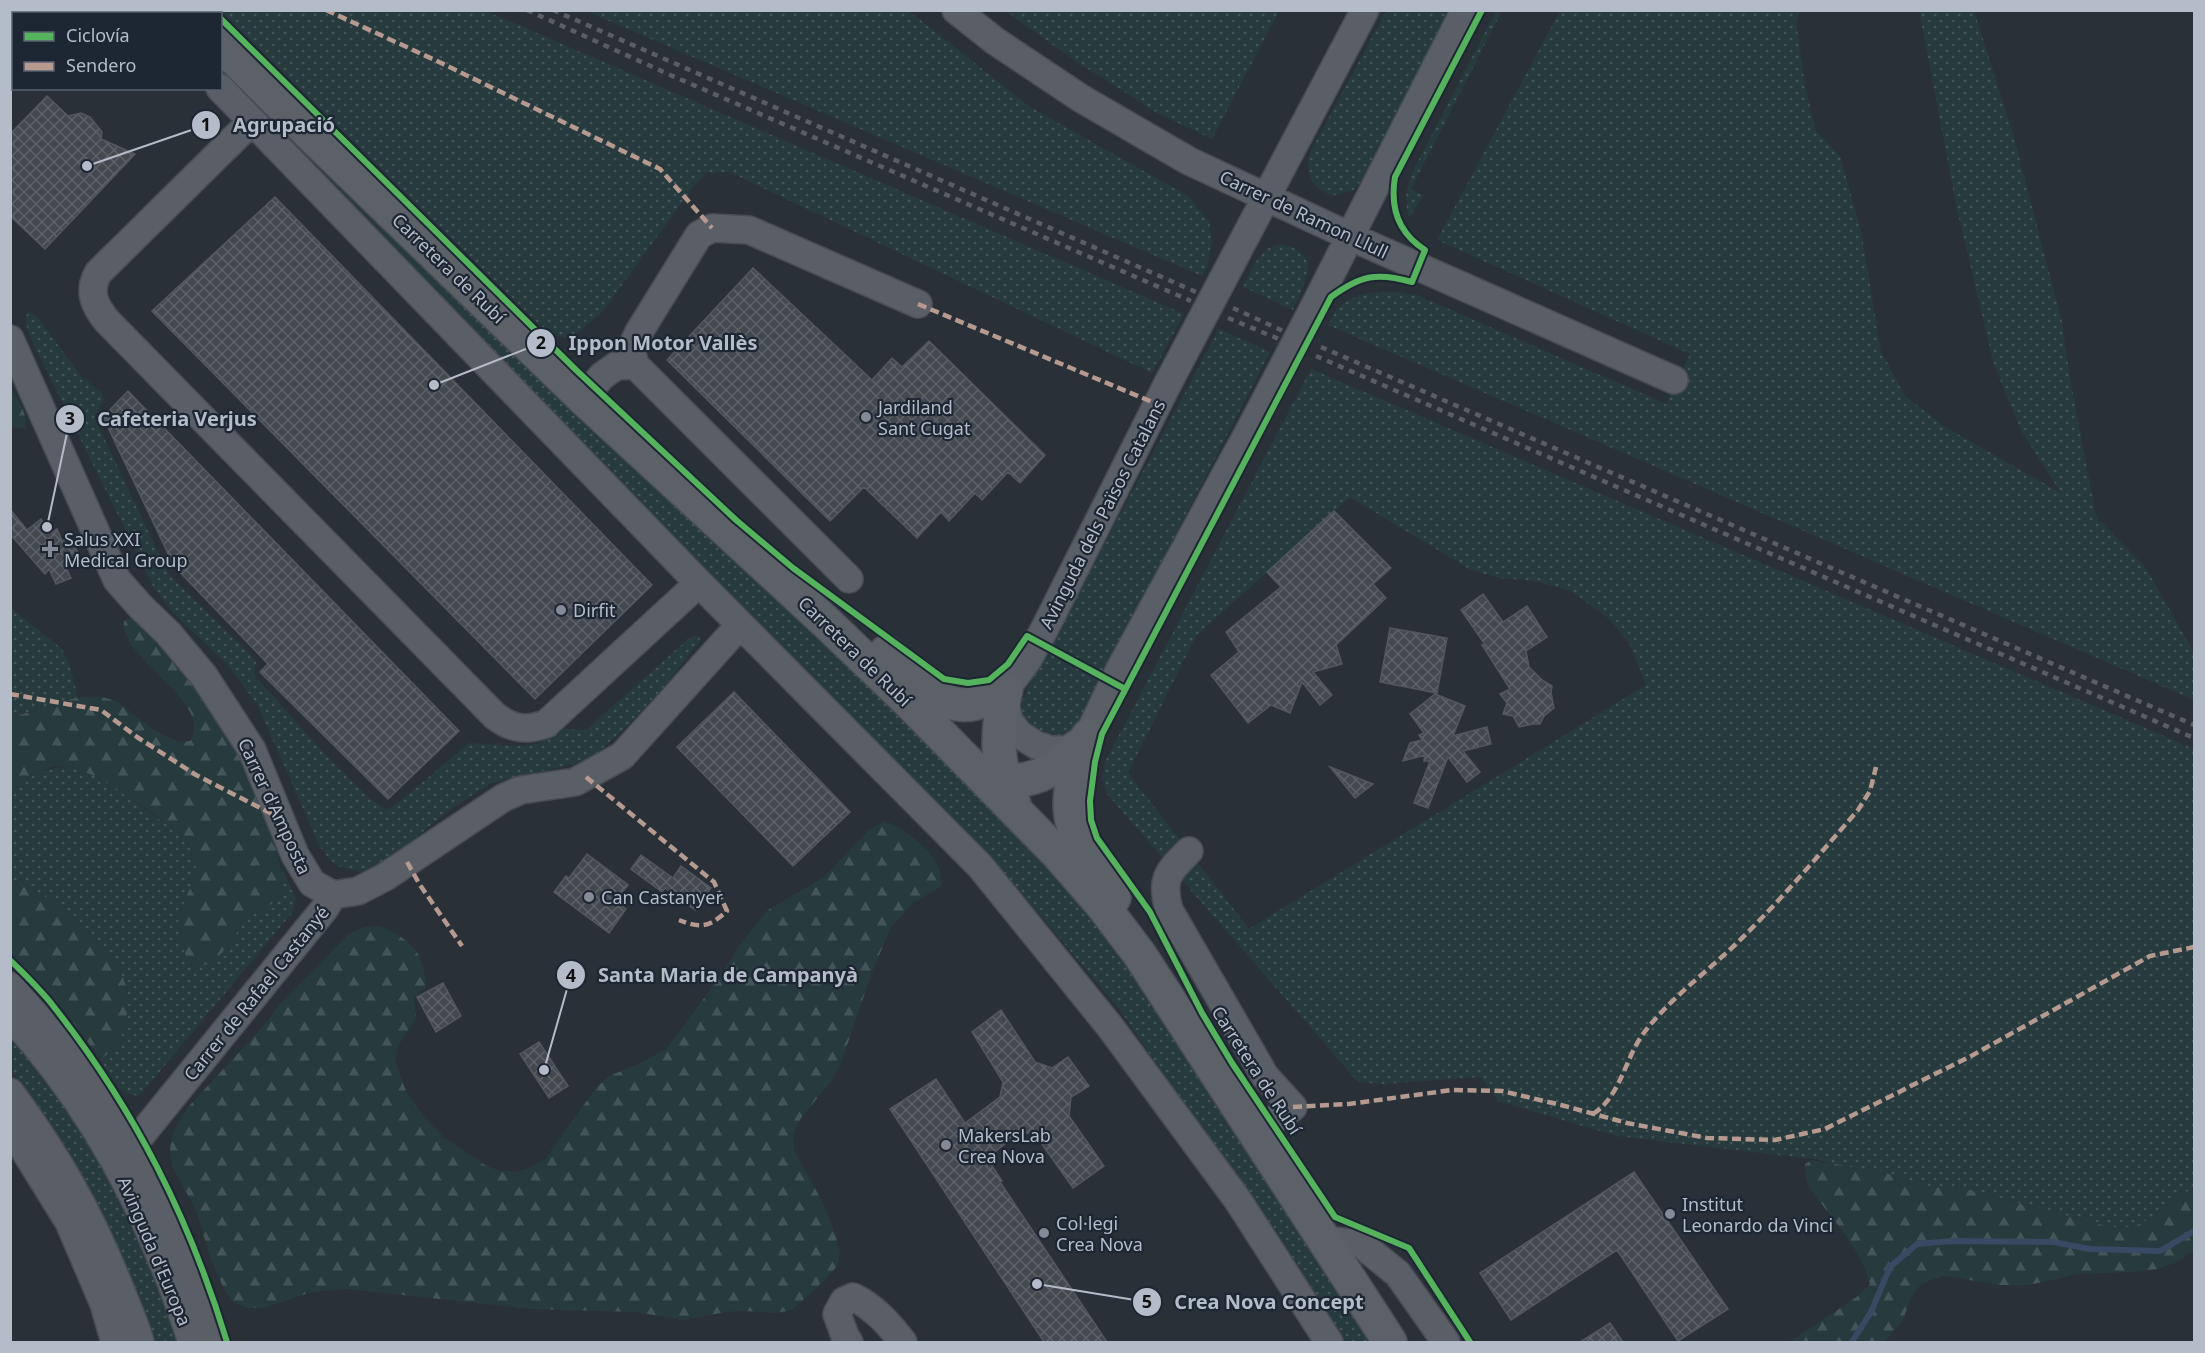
<svg xmlns="http://www.w3.org/2000/svg" width="2205" height="1353" viewBox="0 0 2205 1353" font-family="'Noto Sans',sans-serif">
<style>
.grass{fill:url(#grass-dots);fill-rule:evenodd}
.forest{fill:url(#forest-firs)}
.lines{fill:none;stroke-linecap:round;stroke-linejoin:round}
.stream{stroke:#384963;stroke-width:6}
.building{fill:url(#building-cross-hatch);stroke:#52575f;stroke-width:1.5}
.minor-casing{stroke:#484c53;stroke-width:30}
.major-casing{stroke:#484c55;stroke-width:36}
.minor{stroke:#5a5e66;stroke-width:27}
.major{stroke:#5c6168;stroke-width:33}
.rail{stroke:#595d64;stroke-width:4.5;stroke-dasharray:6 6;stroke-linecap:butt}
.minor-bridge-casing{stroke:#484c53;stroke-width:30;stroke-linecap:butt}
.minor-bridge{stroke:#5a5e66;stroke-width:27}
.quiet{stroke:#b69a8f;stroke-width:4.5;stroke-dasharray:9 4.5;stroke-linecap:butt}
.cycleway-casing{stroke:#1d2633;stroke-width:10}
.cycleway{stroke:#56b35d;stroke-width:6}
.poi-dot{fill:#848b96;stroke:#1d2633;stroke-width:2}
.labels{text-anchor:middle;dominant-baseline:central;stroke-width:4.5;stroke-linejoin:round;paint-order:stroke}
.street-label{font-size:18px;fill:#b4bcc9;stroke:#1d2633}
.poi-label{font-size:18px;fill:#b4bcc9;stroke:#1d2633;text-anchor:start}
.leader{fill:none;stroke:#b4bcc9;stroke-width:2}
.callout-dot{fill:#b4bcc9;stroke:#1d2633;stroke-width:2}
.mark-label{font-size:18px;text-anchor:middle;font-weight:bold;fill:#111}
.callout-label{font-size:20px;text-anchor:middle;font-weight:bold;fill:#b4bcc9;stroke:#1d2633;stroke-width:4.5;stroke-linejoin:round;paint-order:stroke}
</style>
<defs>
<pattern id="grass-dots" width="8" height="8" patternUnits="userSpaceOnUse" patternTransform="scale(1.5)"><rect width="8" height="8" fill="#273a3e"/><path d="M2 2h.1M6 6h.1" fill="none" stroke="#445559" stroke-width="1.8" stroke-linecap="round"/></pattern>
<pattern id="forest-firs" width="22" height="20" patternUnits="userSpaceOnUse" patternTransform="scale(1.5)"><rect width="22" height="20" fill="#273a3e"/><path d="M5 1l3.5 6h-7zM16 11l3.5 6h-7z" fill="#445559"/></pattern>
<pattern id="building-cross-hatch" width="8" height="8" patternUnits="userSpaceOnUse" patternTransform="scale(1.5)"><rect width="8" height="8" fill="#444950"/><path d="M0 0l8 8M0 8l8-8" fill="none" stroke="#5d6168"/></pattern>
</defs>
<rect width="100%" height="100%" fill="#2a3038"/>
<path class="grass" d="M1919 10 1974 11 2013 134 2062 322 2070 379 2096 516 2146 568 2194 653V700L1328 325C1331 320 1333 313 1337 309 1358 288 1391 290 1417 295L1666 404 1690 354 1437 240 1560 11H1801L1796 21 1805 86 1816 131 1840 156 1861 231 1881 351 1905 396 1945 427 2061 493 2022 432 1994 365 1957 209Z
M220 11H486L1184 314 1152 373 742 178 729 172 706 173 693 187 603 311 579 332 565 338 549 334Z
M586 11H909L1030 107 1188 196 1209 222 1212 240 1207 267 1202 276Z
M1006 11H1279L1212 139 1159 114 1074 60Z
M1386 11H1452L1362 180 1354 190 1332 196C1310 186 1304 175 1311 151Z
M1496 11H1502L1411 189 1423 196 1409 218C1404 201 1406 188 1413 171Z
M220 59 543 376 821 641 1056 870 1157 1003 1379 1342H1343L1120 1010 1028 901 221 76Z
M1280 244C1323 251 1306 282 1293 310L1243 287C1252 269 1259 248 1280 244Z
M29 311 38 318 81 376 101 392 104 400 94 417 169 575 248 652 256 662 254 675C274 696 367 806 387 809L398 803 469 743 526 746 542 742 565 729 586 730 687 640C692 636 695 634 700 638L699 642 662 689 628 725 595 755 574 764 491 783 451 809 380 866 361 872 340 867 330 860 320 847 257 704 228 665 175 615 154 588 38 353C33 341 20 322 29 311Z
M1219 329 1270 352 1081 718C1077 724 1071 733 1064 735 1044 745 1021 727 1022 706 1022 700 1026 693 1028 687Z
M1311 369 2194 749V1189C2171 1196 2157 1219 2134 1226 2126 1228 2118 1227 2110 1227L1984 1194 1923 1186 1886 1173 1853 1169 1820 1160 1617 1136 1498 1101 1481 1077 1383 1084 1358 1082 1107 794 1102 779 1105 762ZM1350 497 1471 570 1499 578 1535 581 1571 591 1608 618 1629 643 1646 685 1249 929 1128 773 1196 636Z
M10 607 62 649 69 663 78 697 44 709 11 716Z
M65 766C97 769 127 796 153 815 164 823 177 830 185 841 191 849 197 861 197 871 197 883 188 891 185 901 178 923 178 950 194 967L229 943 249 915 278 899 282 878V869L296 898 292 913 140 1095C121 1099 108 1074 100 1059 112 1053 123 1035 125 1023 127 1014 129 1004 128 995 121 946 54 896 11 880L10 791 38 772Z
M10 1036 38 1070 91 1141 144 1247 178 1342H151L137 1296 110 1228 69 1151 25 1088 11 1071Z"/>
<path class="forest" d="M11 389C19 401 28 413 25 429L11 427Z
M131 618C154 630 168 655 184 674 200 693 223 716 235 738 247 762 290 872 282 894 278 905 253 910 243 924 230 942 218 966 194 967 178 950 176 924 184 902 191 884 200 875 193 855 190 847 186 841 180 836 161 817 89 765 63 766 42 766 27 780 11 791L10 716C50 713 77 685 118 702 137 716 166 745 190 741 215 701 120 661 124 621Z
M884 821C904 828 934 850 940 872 941 876 941 882 941 886L912 904 891 927 872 972 840 1066 832 1080 801 1118 793 1134 794 1150 824 1205 836 1237 840 1252 837 1266 827 1278 792 1310 776 1313 743 1311 726 1312 684 1320 635 1312 533 1309 346 1289 312 1292 263 1308H247L232 1301 223 1287 210 1257 196 1210 172 1166 170 1149 173 1134 180 1119 190 1105 268 1021 278 1006 350 933 365 927 380 926 395 933 408 942 418 954 424 970 426 987 414 997 416 1018 398 1046 395 1061 406 1091 424 1117 446 1139 485 1165 500 1171 515 1172 531 1167 545 1159 596 1088 609 1076 639 1064 666 1049 722 974 738 947 768 910 824 877 869 830Z
M11 880C54 895 121 947 128 995 129 1004 127 1014 125 1023 123 1038 114 1052 100 1059L64 1010 11 953Z
M1812 1160 1886 1173 1923 1186 1967 1190 2110 1227C2118 1227 2126 1228 2134 1226 2157 1219 2171 1196 2194 1189V1251L2175 1263 2157 1269 2132 1272 2079 1274 2028 1285H1999L1946 1276 1936 1278 1920 1285 1911 1298 1903 1320 1884 1342H1790L1858 1296 1870 1284C1861 1248 1832 1219 1811 1190 1806 1180 1804 1174 1805 1164Z"/>
<g class="lines">
<path class="stream" d="M1852 1342 1871 1312 1890 1267 1917 1244 1952 1241 2053 1242 2090 1249 2160 1251 2194 1231"/>
</g>
<path class="building" d="M47 96 68 116 81 113 90 117 102 132 101 139 135 154 45 249 10 216V134Z
M275 197 652 585 535 699 152 311Z
M753 268 872 380 892 358 902 367 929 341 1045 455 1020 483 1008 472 982 500 975 493 949 521 941 512 917 538 864 487 830 521 667 360Z
M128 391 459 731 388 799 260 672 268 664 174 566 103 417Z
M10 509 27 530 41 519 51 533 57 529 62 541 71 537 80 557 64 563 71 578 56 584 49 569 45 574 10 534Z
M1334 511 1391 568 1373 584 1386 598 1336 645 1342 664 1313 672 1332 695 1320 705 1302 682 1290 713 1271 705 1248 723 1211 675 1239 652 1226 632 1281 587 1267 572Z
M1483 594 1503 622 1527 606 1547 637 1526 651 1529 667 1542 680 1552 686 1551 693 1554 708 1544 716 1540 724H1533L1519 727 1513 716 1503 714 1507 703 1500 694 1510 689 1482 645 1486 646 1461 610Z
M1390 628 1447 638 1437 693 1380 682Z
M734 692 850 812 793 866 677 747Z
M1435 694 1465 706 1453 736 1487 727 1491 744 1463 751 1480 772 1467 782 1448 757 1428 808 1414 803 1430 761H1424L1425 755 1403 761 1410 743 1422 740 1419 735 1424 733 1410 714Z
M1330 767 1373 784 1355 798Z
M587 854 628 885 615 901 626 909 609 933 554 892 566 876 569 878Z
M641 855 673 878 681 866 711 888 695 910 665 888 662 892 631 869Z
M443 983 461 1016 436 1032 417 997Z
M1001 1010 1035 1062 1052 1068 1068 1057 1089 1086 1071 1097 1069 1116 1104 1166 1073 1188 1034 1133H1019L987 1158 1002 1181 1000 1182 1107 1342H1044L890 1109 936 1079 965 1123 1000 1097 1003 1082 972 1032Z
M539 1042 568 1086 549 1098 520 1054Z
M1634 1172 1728 1309 1678 1341 1617 1250 1511 1320 1480 1273Z
M1610 1323 1623 1342H1580Z"/>
<g class="lines">
<g class="minor-casing">
<path id="minor" d="M145 10 148 14
M956 10 995 41 1082 99 1189 161 1358 240 1674 380
M220 88 699 583 980 866 1111 1028 1237 1199 1329 1342
M252 121 98 273C88 292 94 305 107 321L495 716C512 729 526 731 546 724L699 583
M1223 279 1365 10
M1309 317 1465 10
M10 339 117 580 141 607 168 633 204 676 252 750 295 855 312 883 333 895
M635 365 631 349 639 332 699 235 712 228 749 230 918 304
M1166 387 1044 630 1027 661 1006 689V707L1009 721 1019 734 1036 745 1051 750H1067L1088 736 1119 671 1252 426
M583 398 602 376 616 366 635 365 849 579
M1189 851C1167 873 1161 878 1169 910L1265 1076 1293 1107 1255 1133
M10 986C54 1036 98 1087 133 1144 169 1204 191 1277 213 1342
M10 1016C96 1109 154 1223 192 1342
M10 1092C57 1155 90 1214 119 1286 126 1305 135 1323 140 1342
M10 1127 69 1222 104 1304 115 1342
M133 1145 325 908 333 895 358 891 385 877 503 798 521 790 575 782 622 756 740 625
M1323 1240 1361 1244 1398 1274 1446 1342
M849 1342 845 1336 837 1314 844 1301 853 1297C875 1308 888 1323 903 1342"/>
</g>
<g class="major-casing">
<path id="major" d="M190 10 192 14
M220 44 307 131 583 398 828 624 906 699 1057 853 1103 906 1140 955 1390 1342
M886 652C912 672 941 714 976 703 987 700 997 694 1006 689
M1006 689C996 733 995 763 1014 804
M1088 736C1077 765 1062 799 1075 830 1085 853 1103 874 1114 898
M986 775C1025 791 1059 770 1085 741"/>
</g>
<use href="#minor" class="minor"/>
<use href="#major" class="major"/>
<path class="rail" d="M527 10 668 74 1191 301
M553 10 1196 292
M1233 308 1283 331
M1228 318 1279 339
M1321 347 2194 725
M1316 356 2194 738"/>
<g class="minor-bridge-casing">
<path id="minor-bridge" d="M1166 387 1223 279
M1252 426 1309 317"/>
</g>
<use href="#minor-bridge" class="minor-bridge"/>
<path class="quiet" d="M326 10 437 61 660 169 712 228
M918 304 1157 404
M10 694 101 710 137 737 196 775 280 818
M586 777 714 882 727 911C709 927 702 929 679 920
M407 862 420 885 462 946
M1293 1107 1349 1104 1452 1090 1502 1091 1561 1105 1627 1123 1707 1138 1775 1140 1825 1129 1973 1055 2150 956 2194 947
M1593 1114C1620 1097 1625 1059 1643 1034 1669 999 1707 972 1738 942 1780 901 1819 855 1858 810L1870 791 1876 767"/>
<g class="cycleway-casing">
<path id="cycleway" d="M220 18 576 370 736 520 793 568 944 679 968 683 989 680 1008 664 1027 636 1125 689
M10 960C25 975 41 990 54 1007 135 1110 189 1217 227 1342
M1470 1342 1409 1248 1335 1217 1232 1063 1202 1013 1150 912 1097 838 1091 820 1090 801 1095 762 1102 734 1331 297C1361 275 1377 272 1412 282L1425 250C1398 233 1390 207 1395 177L1482 10"/>
</g>
<use href="#cycleway" class="cycleway"/>
</g>
<g class="poi-dot">
<circle cx="866" cy="417" r="6"/>
<path d="M47 540h6v6h6v6h-6v6h-6v-6h-6v-6h6z"/>
<circle cx="561" cy="610" r="6"/>
<circle cx="589" cy="897" r="6"/>
<circle cx="946" cy="1145" r="6"/>
<circle cx="1670" cy="1214" r="6"/>
<circle cx="1044" cy="1233" r="6"/>
</g>
<g class="labels">
<g class="street-label">
<text transform="translate(1304 214) rotate(25)">Carrer de Ramon Llull</text>
<text transform="translate(449 268) rotate(44)">Carretera de Rubí</text>
<text transform="translate(1102 514) rotate(-63)">Avinguda dels Països Catalans</text>
<text transform="translate(855 651) rotate(44)">Carretera de Rubí</text>
<text transform="translate(275 806) rotate(65)">Carrer d'Amposta</text>
<text transform="translate(256 993) rotate(-51)">Carrer de Rafael Castanyé</text>
<text transform="translate(1257 1070) rotate(57)">Carretera de Rubí</text>
<text transform="translate(155 1251) rotate(67)">Avinguda d'Europa</text>
</g>
<g class="poi-label">
<text x="878" y="407">Jardiland<tspan x="878" dy="21">Sant Cugat</tspan></text>
<text x="64" y="539">Salus XXI<tspan x="64" dy="21">Medical Group</tspan></text>
<text x="573" y="610">Dirfit</text>
<text x="601" y="897">Can Castanyer</text>
<text x="958" y="1135">MakersLab<tspan x="958" dy="21">Crea Nova</tspan></text>
<text x="1682" y="1204">Institut<tspan x="1682" dy="21">Leonardo da Vinci</tspan></text>
<text x="1056" y="1223">Col·legi<tspan x="1056" dy="21">Crea Nova</tspan></text>
</g>
</g>
<path class="leader" d="M87 166L206 125M434 385L541 343M47 527L70 419M544 1070L571 975M1037 1284L1147 1302"/>
<g class="callout-dot">
<circle cx="87" cy="166" r="6"/>
<circle cx="434" cy="385" r="6"/>
<circle cx="47" cy="527" r="6"/>
<circle cx="544" cy="1070" r="6"/>
<circle cx="1037" cy="1284" r="6"/>
<circle cx="206" cy="125" r="15"/>
<circle cx="541" cy="343" r="15"/>
<circle cx="70" cy="419" r="15"/>
<circle cx="571" cy="975" r="15"/>
<circle cx="1147" cy="1302" r="15"/>
</g>
<g class="mark-label">
<text x="206" y="131">1</text>
<text x="541" y="349">2</text>
<text x="70" y="425">3</text>
<text x="571" y="982">4</text>
<text x="1147" y="1308">5</text>
</g>
<g class="callout-label">
<text x="284" y="132">Agrupació</text>
<text x="663" y="350">Ippon Motor Vallès</text>
<text x="177" y="426">Cafeteria Verjus</text>
<text x="728" y="982">Santa Maria de Campanyà</text>
<text x="1269" y="1309">Crea Nova Concept</text>
</g>
<rect width="2205" height="1353" fill="none" stroke="#b4bcc9" stroke-width="24"/>
<rect x="12" y="12" width="210" height="78" fill="#1d2633" stroke="#59626f" stroke-width="1.5"/>
<rect x="24" y="32" width="30" height="9" fill="#56b35d" stroke="#59626f" stroke-width="1.5"/>
<text x="66" y="42" font-size="18" fill="#b4bcc9">Ciclovía</text>
<rect x="24" y="62" width="30" height="9" fill="#b69a8f" stroke="#59626f" stroke-width="1.5"/>
<text x="66" y="72" font-size="18" fill="#b4bcc9">Sendero</text>
</svg>
